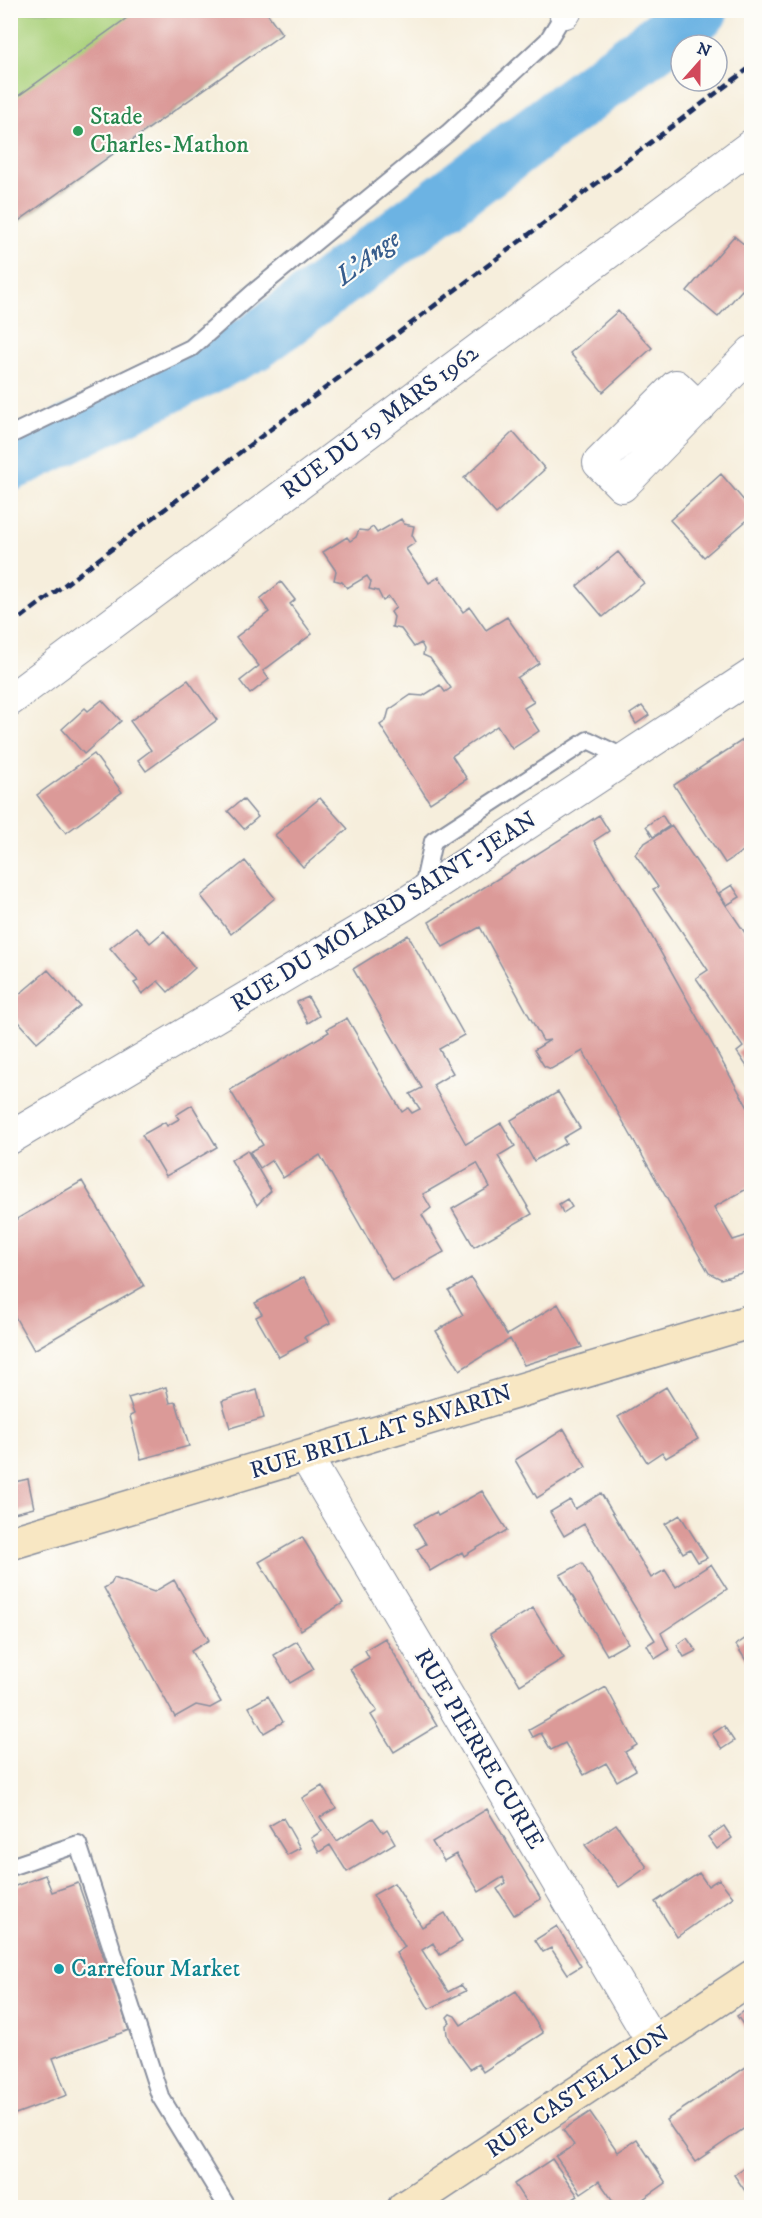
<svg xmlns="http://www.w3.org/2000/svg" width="762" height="2218" viewBox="0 0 762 2218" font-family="'IM FELL DW Pica',serif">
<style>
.green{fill:#aad17c;stroke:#62806d;stroke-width:1.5}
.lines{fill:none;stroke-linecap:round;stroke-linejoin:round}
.river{stroke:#6cb3e3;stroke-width:57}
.building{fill:#db9a98}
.service-casing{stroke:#888e9d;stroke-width:20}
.minor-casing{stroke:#888e9d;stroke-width:34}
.secondary-casing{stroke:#888e9d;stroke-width:36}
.service{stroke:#fff;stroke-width:16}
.minor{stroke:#fff;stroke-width:32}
.secondary{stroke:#f8e7c3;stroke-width:33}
.rail{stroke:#1b2f5e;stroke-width:4.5;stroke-dasharray:9 4.5;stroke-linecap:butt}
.leisure-dot{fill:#2e9e5b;stroke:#fdfcf7;stroke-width:2}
.culture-dot{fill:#0f9aa8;stroke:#fdfcf7;stroke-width:2}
.labels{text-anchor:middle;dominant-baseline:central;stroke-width:4.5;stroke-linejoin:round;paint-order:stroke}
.leisure-label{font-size:24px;fill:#27864d;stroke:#fdfcf7;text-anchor:start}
.street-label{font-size:24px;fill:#1b2f5e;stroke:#fdfcf7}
.culture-label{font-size:24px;fill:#0d838f;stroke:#fdfcf7;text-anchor:start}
.water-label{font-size:26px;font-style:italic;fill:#375d8d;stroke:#fdfcf7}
</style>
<rect width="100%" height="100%" fill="#fdfcf7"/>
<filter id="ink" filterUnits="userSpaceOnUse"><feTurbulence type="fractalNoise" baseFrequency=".0167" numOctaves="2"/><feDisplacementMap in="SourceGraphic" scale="12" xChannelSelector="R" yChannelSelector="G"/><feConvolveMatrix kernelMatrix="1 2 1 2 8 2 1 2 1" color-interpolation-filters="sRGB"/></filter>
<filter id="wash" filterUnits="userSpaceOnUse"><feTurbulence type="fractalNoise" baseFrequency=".008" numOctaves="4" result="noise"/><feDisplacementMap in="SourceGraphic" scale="24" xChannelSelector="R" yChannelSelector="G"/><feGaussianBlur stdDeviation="1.35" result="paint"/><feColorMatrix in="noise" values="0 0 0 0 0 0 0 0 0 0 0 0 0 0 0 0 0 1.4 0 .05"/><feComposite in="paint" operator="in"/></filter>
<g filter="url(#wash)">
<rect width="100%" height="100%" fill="#f6eedc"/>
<path class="green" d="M11 11H265L282 34 11 227Z"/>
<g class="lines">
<path class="river" d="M10 463 254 343 700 10"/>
</g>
<g id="blocks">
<path class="building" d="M138 10H265L282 34 10 227V102Z
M734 236 752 251V288L747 293 742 290 718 317 687 291Z
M618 311 652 348 603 392 570 353Z
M513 432 545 469 496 514 464 478Z
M721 474 752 510V516L704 557 670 520Z
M401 519 404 524 414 526 412 535 416 542 406 549 429 583 439 577 463 612 470 607 486 630 507 617 539 663 517 678 534 702 524 708 539 731 512 749 497 726 452 756 467 779 430 803 380 725 386 721 389 710 411 695 423 696 440 685 445 692 451 688 430 658 423 655 424 649 421 643 414 647 401 629 392 627 394 617 391 612 396 607 389 597 383 601 378 591 369 589 371 582 367 576 347 588 342 582 334 580 336 571 323 552 347 537 350 541 356 537 359 530 367 531 373 527 377 533Z
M618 552 644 583 603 617 577 586Z
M281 582 295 600 290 604 312 634 263 671 269 679 250 694 240 681 259 666 236 637 269 612 260 599Z
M188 680 217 720 146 771 138 760 151 750 130 721Z
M102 700 121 721 84 754 62 729 85 708 88 711Z
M642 706 649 715 636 724 630 714Z
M752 734V845L725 863 674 785Z
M94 754 122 792 66 833 37 795Z
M320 798 348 829 303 867 275 835Z
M243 799 258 817 244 829 228 811Z
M599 815 609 831 594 841 638 912 752 1115V1186L714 1207 733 1240 752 1234V1270L721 1279 709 1273 583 1051 551 1069 544 1066 534 1050 550 1040 543 1041 480 927 443 947 429 922Z
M662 815 669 826 653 837 646 826Z
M672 826 752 943V1074L737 1052 743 1047 696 978 708 970 653 889 658 887 635 854 643 844Z
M245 861 275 898 231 934 201 896Z
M732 885 740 897 727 905 719 893Z
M136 927 150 943 164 931 195 968 168 992 158 981 142 994 134 983 138 981 110 948Z
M408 935 464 1035 439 1049 453 1073 433 1085 466 1144 501 1123 515 1146 498 1156 532 1214 474 1247 452 1209 490 1187 477 1163 423 1194 431 1208 422 1215 444 1252 392 1281 320 1155 283 1178 272 1160 260 1168 250 1152 263 1145 230 1090 329 1032 327 1029 347 1018 402 1112 408 1108 412 1113 420 1109 410 1094 422 1088 353 969Z
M48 970 80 1006 37 1042 10 1012V1002Z
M308 997 319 1016 308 1023 297 1002Z
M558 1092 580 1128 563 1138 566 1143 534 1161 511 1120Z
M192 1105 217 1147 166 1176 142 1135 165 1122 167 1126 179 1119 176 1115Z
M247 1150 271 1191 257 1205 231 1160Z
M82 1181 144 1286 34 1350 10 1308V1223Z
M567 1199 572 1207 563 1213 559 1204Z
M304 1277 330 1323 304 1337 307 1342 279 1357 256 1317 262 1314 255 1303Z
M471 1278 507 1335 558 1304 582 1347 524 1365 510 1339 460 1370 436 1331 463 1315 449 1291Z
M166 1387 170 1403 176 1402 189 1446 141 1459 130 1416 134 1414 128 1398Z
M666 1387 698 1439 666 1458 662 1452 647 1462 618 1417Z
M257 1390 264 1418 230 1428 222 1401Z
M564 1429 586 1467 537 1498 515 1460Z
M28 1479 34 1508 10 1514V1483Z
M482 1491 507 1530 464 1556 462 1552 430 1571 417 1549 426 1544 414 1524 436 1512 438 1516Z
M601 1493 651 1578 665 1570 676 1587 711 1564 727 1589 661 1633 669 1650 655 1659 647 1645 655 1640 584 1524 564 1536 550 1512 570 1500 575 1509Z
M680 1515 707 1558 698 1562 690 1549 683 1553 665 1524Z
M302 1537 343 1603 301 1630 259 1562Z
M582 1563 628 1643 607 1655 560 1575Z
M114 1578 154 1592 174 1580 209 1640 191 1651 221 1702 210 1708 196 1705 175 1717 104 1588 111 1584Z
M533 1608 564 1658 520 1685 490 1634Z
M752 1634V1670L736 1645Z
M385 1638 437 1726 394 1752 371 1715 377 1711 350 1669 369 1658 365 1650Z
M687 1638 696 1651 684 1657 677 1645Z
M297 1641 314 1669 290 1683 274 1655Z
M606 1687 637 1745 625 1752 636 1770 617 1781 606 1763 584 1775 565 1743 551 1750 541 1733 533 1737 529 1730Z
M268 1696 283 1722 264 1733 249 1707Z
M724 1726 734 1741 722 1749 712 1734Z
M322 1786 336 1808 320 1817 337 1841 373 1818 383 1832 387 1829 395 1843 347 1872 330 1845 319 1852 311 1838 322 1831 302 1798Z
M487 1809 541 1899 514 1915 497 1889 506 1883 503 1877 479 1892 456 1854 444 1861 432 1842Z
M283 1818 300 1848 287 1855 269 1826Z
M616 1824 647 1867 619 1887 585 1845Z
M724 1826 732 1838 717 1849 708 1837Z
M699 1873 708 1886 719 1879 733 1897 677 1937 655 1902Z
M45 1875 52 1892 78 1883 129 2030 53 2058 67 2095 10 2116V1888Z
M394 1883 422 1927 445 1913 462 1942 440 1955 433 1943 422 1950 448 1992 461 1985 466 1991 429 2009 396 1953 405 1947 373 1895Z
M557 1926 581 1966 568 1974 551 1948 543 1952 535 1940Z
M516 1991 543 2033 483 2072 478 2064 470 2069 450 2042 447 2035 446 2025 450 2022 447 2017 450 2014 455 2016 461 2025Z
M752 2006V2037L737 2016Z
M752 2063V2123L695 2162 666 2120Z
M590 2112 618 2152 637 2139 666 2183 630 2208H618L599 2181 581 2193 556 2157 574 2145 563 2130Z
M552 2159 578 2196 559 2208H530L514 2184Z
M752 2162V2201L734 2175Z"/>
</g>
</g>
<g filter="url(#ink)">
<use href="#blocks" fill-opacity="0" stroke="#888e9d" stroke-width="1.5"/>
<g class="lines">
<g class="service-casing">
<path id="service" d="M10 435 191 348 253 293 448 133 548 40 565 12
M422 892 433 841 588 740 625 758
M10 1867 78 1844 160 2096 228 2208"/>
</g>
<g class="minor-casing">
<path id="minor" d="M565 12 566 10
M699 408 676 386 599 463 622 486 752 352
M10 700 752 145
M10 1138 405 904 752 675
M305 1455 653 2043"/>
</g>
<g class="secondary-casing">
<path id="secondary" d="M10 1543 752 1321
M404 2208 752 1977"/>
</g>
<use href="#service" class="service"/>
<use href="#minor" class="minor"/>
<use href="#secondary" class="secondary"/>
<path class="rail" d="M10 626 752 66"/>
</g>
</g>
<circle class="leisure-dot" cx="78" cy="131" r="6"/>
<circle class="culture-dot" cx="59" cy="1969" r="6"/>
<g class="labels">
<g class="leisure-label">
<text x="90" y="117">Stade<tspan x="90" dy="28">Charles-Mathon</tspan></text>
</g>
<g class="street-label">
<text transform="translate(380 422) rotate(-37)">RUE DU 19 MARS 1962</text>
<text transform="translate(384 912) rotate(-32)">RUE DU MOLARD SAINT-JEAN</text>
<text transform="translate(381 1432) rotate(-17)">RUE BRILLAT SAVARIN</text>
<text transform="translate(479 1749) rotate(59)">RUE PIERRE CURIE</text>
<text transform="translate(578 2092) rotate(-34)">RUE CASTELLION</text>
</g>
<g class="culture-label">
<text x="71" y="1969">Carrefour Market</text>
</g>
<g class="water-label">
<text transform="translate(368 258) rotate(-37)">L'Ange</text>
</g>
</g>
<rect width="762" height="2218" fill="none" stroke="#fdfcf7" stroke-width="36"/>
<g transform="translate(699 63) rotate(21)"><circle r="28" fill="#fdfcf7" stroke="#a3aaba" stroke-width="1.5"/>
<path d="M0-4.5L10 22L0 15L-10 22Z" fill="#d1495b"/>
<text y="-9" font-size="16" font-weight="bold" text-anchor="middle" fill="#1b2f5e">N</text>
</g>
</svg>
